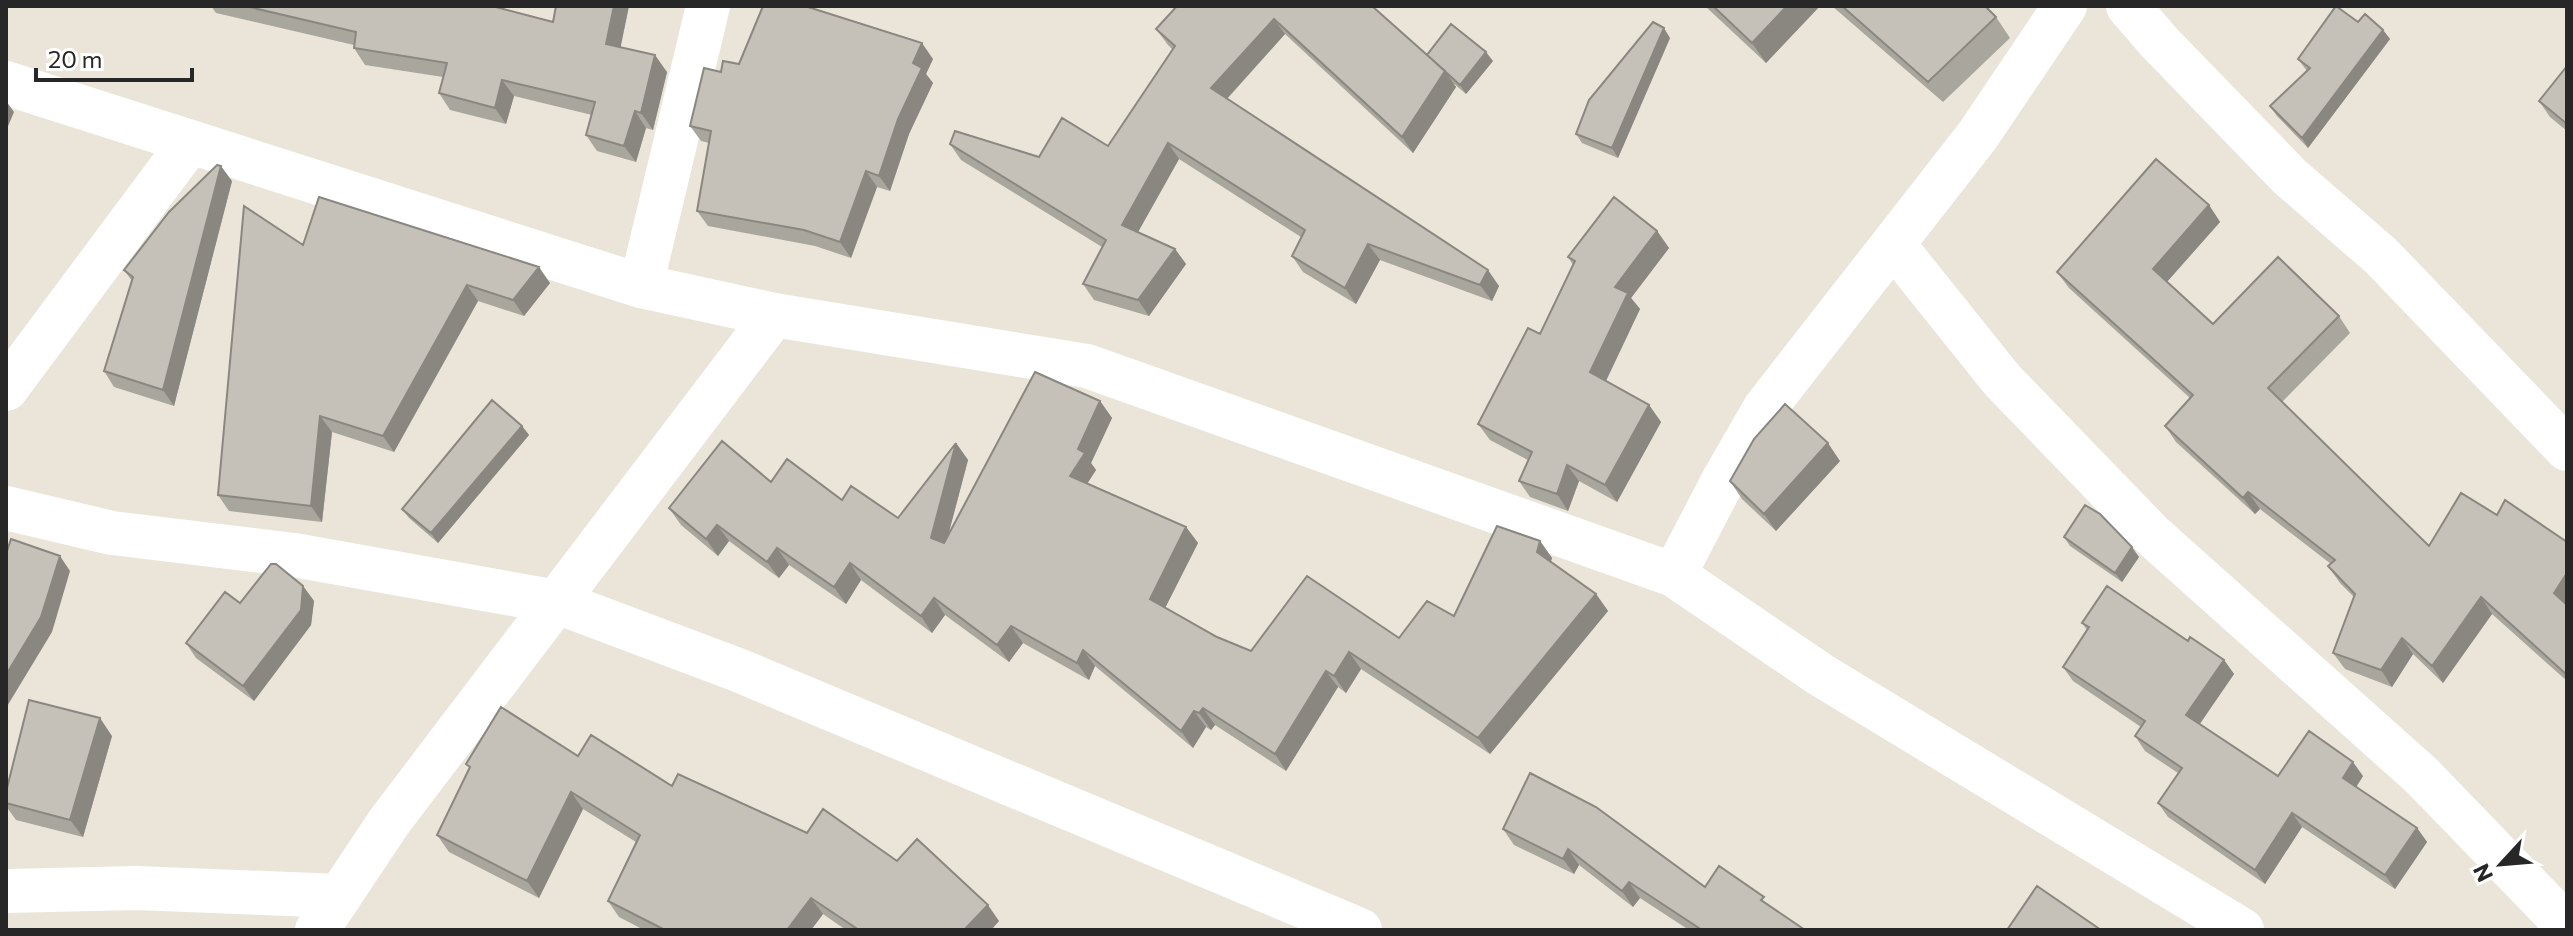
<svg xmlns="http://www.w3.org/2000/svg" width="2573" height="936" viewBox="0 0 2573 936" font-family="Commissioner,sans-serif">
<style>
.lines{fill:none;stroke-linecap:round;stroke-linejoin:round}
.minor{stroke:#fff;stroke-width:44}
.wall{fill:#a9a69e}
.shaded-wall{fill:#8a8781}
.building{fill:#c5c1b8;stroke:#8a8781;stroke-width:2}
</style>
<rect width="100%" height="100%" fill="#eae5d8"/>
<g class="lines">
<path class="minor" d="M2128 6 2160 43 2289 176 2381 256 2567 449
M6 83 641 286 774 315 1087 366 1674 575 1821 675 2242 930
M1893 244 1978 135 2065 6
M641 286 708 6
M6 389 190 142
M6 508 112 533 294 555 557 602 738 670 1360 930
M1674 575 1724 479 1765 408 1893 244 2002 380 2152 535 2422 776 2567 926
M6 891 136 888 340 896
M317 930 389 822 774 315"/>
</g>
<path class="wall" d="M211 6H492L553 22 556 6H629L620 47 667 72 653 130 646 128 636 162 597 151 586 135 592 115 514 96 506 124 450 110 439 93 443 77 365 65 354 48V45L216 13Z
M1372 6 1427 55 1493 61 1466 94 1453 83 1456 87 1413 153 1285 34 1227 99 1499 286 1492 301 1380 260 1356 304 1303 272 1292 256 1301 237 1179 159 1138 232 1175 249 1186 264 1149 316 1094 300 1083 284 1102 247 961 160 950 144 1039 157 1108 146 1173 50 1168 45 1156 29Z
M1705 6H1820L1766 63Z
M1832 6H1985L1996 17 2010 38 1943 102Z
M2358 22 2383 30 2390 39 2308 148 2277 116 2270 106 2307 71 2298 59Z
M1670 38 1618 158 1582 143 1576 134Z
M933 59 926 74 933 83 909 134 890 191 877 187 851 258 815 246 708 226 697 211 709 143 701 141 690 126 721 72 739 64Z
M2567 66V131L2550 117 2539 101Z
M232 181 174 406 114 387 104 371 132 281 124 270Z
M2209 205 2220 222 2167 282 2213 324 2339 316 2350 333 2282 402 2429 546 2497 515 2567 542V681L2492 614 2443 683 2413 654 2392 687 2345 669 2333 653 2354 597 2340 583 2328 566 2331 564 2260 509 2255 514 2176 442 2165 426 2190 398 2069 288 2057 272Z
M1657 231 1669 248 1631 298 1640 309 1606 381 1649 405 1661 422 1617 502 1579 481 1568 511 1530 497 1519 481 1528 460 1490 440 1478 424 1540 334 1573 265 1568 257Z
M303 245 550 283 524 316 478 301 394 452 332 432 322 522 229 511 218 495Z
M1100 401 1112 418 1091 463 1096 470 1087 484 1186 527 1198 543 1165 608 1217 637 1251 651 1399 638 1454 616 1540 541 1552 558 1551 562 1596 594 1608 611 1490 754 1361 669 1346 693 1338 687 1286 771 1215 725 1211 730 1206 727 1193 748 1095 666 1089 680 1023 643 1009 662 945 615 932 633 861 580 846 604 789 565 779 578 729 541 718 556 681 525 669 508 771 482 842 500 898 518 956 443 968 460 948 535Z
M522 426 529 435 438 543 409 518 402 509Z
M1840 461 1776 531 1742 499 1730 481Z
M2064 537 2139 557 2122 582 2070 546Z
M303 586 314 601 311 625 254 701 196 658 186 643 240 603Z
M2082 623 2188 641 2224 660 2234 674 2200 724 2278 776H2363L2356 787 2417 828 2427 842 2395 889 2302 827 2265 884 2168 817 2158 803 2178 773 2145 751 2135 736 2141 727 2073 681 2063 667 2087 630Z
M112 736 83 837 16 820 6 806V792Z
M578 756 672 786 807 833 897 861 999 921 991 930H846L823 914 811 930H644L619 917 608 901 636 842 583 809 539 898 449 852 437 835 470 769 466 764Z
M1503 829 1771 907 1805 930H1689L1640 898 1633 907 1579 865 1574 874 1514 845Z"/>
<path class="shaded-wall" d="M614 6H629L618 60 606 44Z
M1787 6H1820L1766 63 1752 43Z
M1274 19 1285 34 1222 104 1211 88Z
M1664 28 1670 38 1618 158 1612 148Z
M2383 30 2390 39 2308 148 2302 138Z
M922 43 933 59 926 74 933 83 909 134 890 191 879 176 898 119 913 63Z
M1486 52 1493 61 1466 94 1460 85Z
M655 55 667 72 653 130 641 113Z
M1445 71 1456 87 1413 153 1402 137Z
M502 80 514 96 506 124 495 108Z
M6 101 14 112 6 131Z
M635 111 646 128 636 162 624 146Z
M1168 143 1179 159 1133 241 1122 225Z
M221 166 232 181 174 406 163 390Z
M866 171 877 187 851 258 840 242Z
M2209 205 2220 222 2164 285 2153 269Z
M1657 231 1669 248 1631 298 1640 309 1602 389 1590 372 1615 287Z
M1368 244 1380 260 1356 304 1345 288Z
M1175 249 1186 264 1149 316 1138 300Z
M539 267 550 283 524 316 513 300Z
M1488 270 1499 286 1492 301 1480 285Z
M467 285 478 301 394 452 383 436Z
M1100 401 1112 418 1091 463 1096 470 1081 493 1070 476 1078 449Z
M1649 405 1661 422 1617 502 1605 485Z
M320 416 332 432 322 522 311 506Z
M522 426 529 435 438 543 431 533Z
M956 443 968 460 943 555 931 538Z
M1828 443 1840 461 1776 531 1764 514Z
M1567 465 1579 481 1568 511 1557 494Z
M2248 492 2260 509 2255 514 2243 498Z
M717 525 729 541 718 556 706 539Z
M1186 527 1198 543 1161 616 1150 599Z
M1540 541 1552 558 1548 569 1537 552Z
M2132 547 2139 557 2122 582 2115 573Z
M777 548 789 565 779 578 767 562Z
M60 556 70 571 52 632 6 708V675Z
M850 563 861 580 846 604 834 587Z
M2567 573V608L2554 593Z
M303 586 314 601 311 625 254 701 243 686Z
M1596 594 1608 611 1490 754 1478 738Z
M2481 597 2492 614 2443 683 2432 666Z
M934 598 945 615 932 633 921 616Z
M1011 626 1023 643 1009 662 997 645Z
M2402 638 2413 654 2392 687 2381 670Z
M1083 650 1095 666 1089 680 1077 663Z
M1349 652 1361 669 1346 693 1334 676Z
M2224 660 2234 674 2196 729 2186 715Z
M1326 671 1338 687 1286 771 1275 754Z
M1203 708 1215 725 1211 730 1199 713Z
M1194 711 1206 727 1193 748 1181 731Z
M100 718 112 736 83 837 70 820Z
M2353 762 2363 776 2353 792 2343 778Z
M571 792 583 809 539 898 527 881Z
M2292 813 2302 827 2265 884 2255 870Z
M2417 828 2427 842 2395 889 2385 875Z
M1568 849 1579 865 1574 874 1563 859Z
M1629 882 1640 898 1633 907 1622 891Z
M811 898 823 914 811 930H787Z
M988 905 999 921 991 930H964Z"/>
<path class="building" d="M245 6H492L553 22 556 6H614L606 44 655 55 641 113 635 111 624 146 586 135 595 102 502 80 495 108 439 93 447 63 354 48 356 32Z
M763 6H805L922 43 913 63 922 68 898 119 879 176 866 171 840 242 804 230 697 211 711 131 690 126 704 68 721 72 723 61 739 64Z
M1177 6H1372L1445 71 1402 137 1274 19 1211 88 1488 270 1480 285 1368 244 1345 288 1292 256 1305 230 1168 143 1122 225 1175 249 1138 300 1083 284 1106 240 950 144 955 131 1039 157 1062 118 1108 146 1175 46 1156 29Z
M1713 6H1787L1752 43Z
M1842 6H1985L1996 17 1928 82Z
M2336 6 2358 22 2365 14 2383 30 2302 138 2270 106 2310 68 2298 59Z
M1653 22 1664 28 1612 148 1576 134 1589 100Z
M1451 24 1486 52 1460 85 1427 55Z
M2567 66V124L2539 101Z
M2156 159 2209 205 2153 269 2213 324 2278 257 2339 316 2268 388 2429 546 2461 493 2497 515 2505 500 2567 542V573L2554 593 2567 605V675L2481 597 2432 666 2402 638 2381 670 2333 653 2355 594 2328 566 2335 560 2248 492 2243 498 2165 426 2193 395 2057 272Z
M217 165 221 166 163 390 104 371 133 277 124 270 169 212Z
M319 197 539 267 513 300 467 285 383 436 320 416 311 506 218 495 244 206 303 245Z
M1614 197 1657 231 1615 287 1628 293 1590 372 1649 405 1605 485 1567 465 1557 494 1519 481 1532 452 1478 424 1528 328 1540 334 1575 261 1568 257Z
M1035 372 1100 401 1078 449 1085 453 1070 476 1186 527 1150 599 1217 637 1251 651 1307 576 1399 638 1427 601 1454 616 1497 526 1540 541 1537 552 1596 594 1478 738 1349 652 1334 676 1326 671 1275 754 1203 708 1199 713 1194 711 1181 731 1083 650 1077 663 1011 626 997 645 934 598 921 616 850 563 834 587 777 548 767 562 717 525 706 539 669 508 722 441 771 482 787 459 842 500 851 486 898 518 956 443 931 538 944 543Z
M492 400 522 426 431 533 402 509Z
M1785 404 1828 443 1764 514 1730 481 1754 439Z
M2085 505 2100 514 2132 547 2115 573 2064 537Z
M11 539 60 556 41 617 6 675V554Z
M271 564H276L303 586 301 610 243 686 186 643 225 592 240 603Z
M2107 586 2188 641 2190 637 2224 660 2186 715 2278 776 2309 731 2353 762 2343 778 2417 828 2385 875 2292 813 2255 870 2158 803 2182 768 2135 736 2145 721 2063 667 2089 627 2082 623Z
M29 700 100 718 70 820 6 803V792Z
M501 707 578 756 591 735 672 786 678 774 807 833 823 809 897 861 917 839 988 905 964 930H859L811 898 787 930H665L608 901 640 835 571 792 527 881 437 835 470 767 466 764Z
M1530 773 1596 807 1705 887 1719 866 1764 897 1761 900 1805 930H1702L1629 882 1622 891 1568 849 1563 859 1503 829Z
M2037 886 2101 930H2007Z"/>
<rect width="2573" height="936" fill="none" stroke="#272727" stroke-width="16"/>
<g transform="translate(2501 864) rotate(244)" stroke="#ffffff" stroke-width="6" paint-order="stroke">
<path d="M0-6L14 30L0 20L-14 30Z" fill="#272727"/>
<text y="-12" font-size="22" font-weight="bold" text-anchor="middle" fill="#272727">N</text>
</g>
<path d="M36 68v12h156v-12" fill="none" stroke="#272727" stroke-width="4"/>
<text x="48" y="68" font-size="24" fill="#272727" stroke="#ffffff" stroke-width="6" paint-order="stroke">20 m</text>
</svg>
